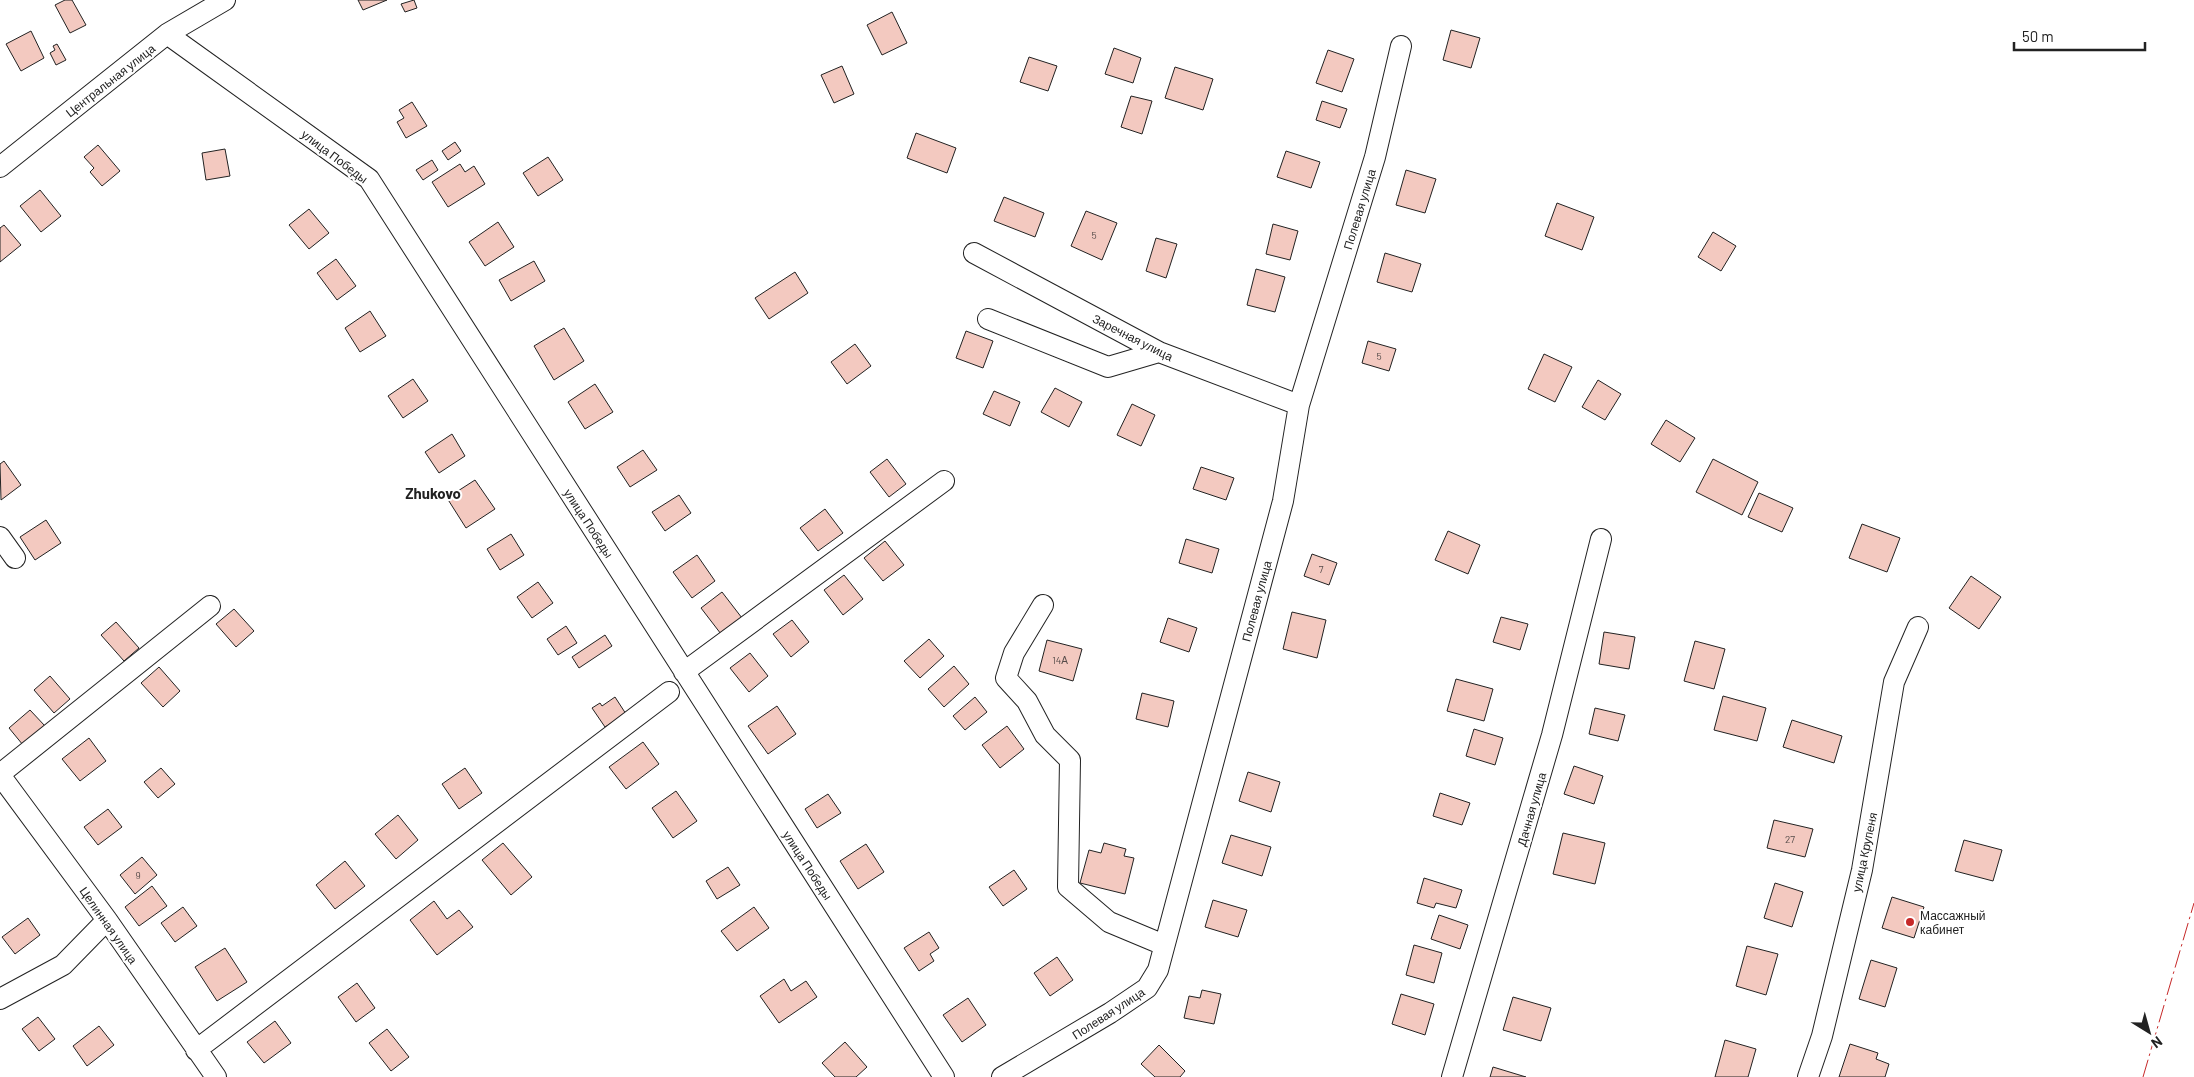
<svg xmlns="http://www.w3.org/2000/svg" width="2194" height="1077" viewBox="0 0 2194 1077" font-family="Barlow,sans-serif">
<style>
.building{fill:#f3c9c0;stroke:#222}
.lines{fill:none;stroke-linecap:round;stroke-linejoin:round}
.minor-casing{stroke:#222;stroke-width:22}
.minor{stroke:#fff;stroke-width:20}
.power{stroke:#c62828;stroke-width:1;stroke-dasharray:18 4 2.5 4;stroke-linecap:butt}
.poi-dot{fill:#c62828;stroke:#fff;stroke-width:2}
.labels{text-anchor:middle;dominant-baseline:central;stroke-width:4;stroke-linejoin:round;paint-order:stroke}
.number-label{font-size:10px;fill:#564c4a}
.street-label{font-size:12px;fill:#222;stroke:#fff}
.poi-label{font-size:12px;fill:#222;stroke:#fff;text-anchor:start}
.quarter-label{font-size:15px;font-weight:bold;fill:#222;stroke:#fff}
</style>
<rect width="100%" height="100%" fill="#fff"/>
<path class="building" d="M65 0H72L86 25 70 33 55 5Z
M358 0H387L363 10Z
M414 0 417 8 405 12 401 4Z
M892 12 907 43 882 55 867 25Z
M1451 30 1480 38 1471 68 1443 60Z
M31 31 44 58 21 71 6 44Z
M57 44 66 60 56 65 50 53 55 50 53 46Z
M1114 48 1141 58 1133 83 1105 74Z
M1328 50 1354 59 1342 92 1316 83Z
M1029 57 1057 66 1048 91 1020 82Z
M842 66 854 94 834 103 821 75Z
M1175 67 1213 79 1203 110 1165 98Z
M1131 96 1152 101 1142 134 1121 127Z
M1322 101 1347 109 1340 128 1316 120Z
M412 102 427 126 406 138 397 122 404 118 399 110Z
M916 133 956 148 947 173 907 158Z
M455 142 461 151 448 160 442 151Z
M98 145 120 171 102 186 90 172 94 168 84 157Z
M225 149 230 176 206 180 202 153Z
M1286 151 1320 162 1311 188 1277 177Z
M548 157 563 180 538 196 523 173Z
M432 160 438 170 423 180 416 170Z
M460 164 465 172 474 166 485 184 448 207 432 182Z
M1406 170 1436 179 1425 213 1396 205Z
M40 190 61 216 41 232 20 206Z
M1004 197 1044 213 1035 237 994 221Z
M1557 203 1594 217 1582 250 1545 236Z
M309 209 329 233 309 249 289 225Z
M1086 211 1117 223 1102 260 1071 246Z
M498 222 514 247 485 266 469 242Z
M1273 224 1298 231 1290 260 1266 254Z
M4 225 21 245 0 262V228Z
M1713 232 1736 246 1721 271 1698 257Z
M1156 238 1177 244 1166 278 1146 271Z
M1385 253 1421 264 1412 292 1377 282Z
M336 259 356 286 337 300 317 273Z
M534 261 545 281 511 301 499 280Z
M1256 269 1285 277 1275 312 1247 305Z
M795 272 808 293 769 319 755 298Z
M370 311 386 336 360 352 345 328Z
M564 328 584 361 554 380 534 346Z
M966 331 993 341 983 368 956 358Z
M1368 341 1396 349 1389 371 1362 363Z
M855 344 871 366 847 384 831 362Z
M1544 354 1572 367 1555 402 1528 389Z
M413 379 428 401 403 418 388 396Z
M1598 380 1621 394 1605 420 1582 407Z
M595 384 613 412 585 429 568 402Z
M1055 388 1082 402 1069 427 1041 412Z
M994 391 1020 402 1010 426 983 414Z
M1132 404 1155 415 1141 446 1117 435Z
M1666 420 1695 438 1680 462 1651 444Z
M452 434 465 456 439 473 425 452Z
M643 450 657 470 630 487 617 467Z
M887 459 906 484 889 497 870 472Z
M1713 459 1758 482 1742 515 1696 492Z
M4 461 21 485 1 500 0 464Z
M1201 467 1234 478 1226 500 1193 489Z
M475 480 495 509 466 528 447 498Z
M1759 493 1793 508 1782 532 1748 517Z
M679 495 691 513 665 531 652 512Z
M825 509 843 533 818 551 800 528Z
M46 520 61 543 35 560 20 537Z
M1862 524 1900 538 1887 572 1849 558Z
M1448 531 1480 545 1468 574 1435 560Z
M511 534 524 555 500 570 487 549Z
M1186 539 1219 549 1212 573 1179 563Z
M885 541 904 565 883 581 864 558Z
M1312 554 1337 563 1329 585 1304 576Z
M697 555 715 581 692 598 673 572Z
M844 575 863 599 843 615 824 590Z
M1971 576 2001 597 1979 629 1949 608Z
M538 582 553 603 532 618 517 597Z
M722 592 742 618 721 634 701 608Z
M234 609 254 631 236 647 216 624Z
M1292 612 1326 620 1317 658 1283 649Z
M1501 617 1528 624 1520 650 1493 642Z
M1168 618 1197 628 1189 652 1160 642Z
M792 620 809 642 791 657 773 634Z
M116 622 139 648 124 661 101 635Z
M566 626 577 643 558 655 547 639Z
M1604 632 1635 637 1629 669 1599 664Z
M605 635 612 646 579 668 572 657Z
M929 639 944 656 920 678 904 661Z
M1047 640 1082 649 1073 681 1039 671Z
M1695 641 1725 649 1714 689 1684 681Z
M750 653 768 676 749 692 730 668Z
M954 666 969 684 944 707 928 689Z
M159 667 180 691 163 707 141 683Z
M50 676 70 699 54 713 34 690Z
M1456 679 1493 689 1484 721 1447 711Z
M1142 693 1174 701 1168 727 1136 719Z
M1723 696 1766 708 1757 741 1714 730Z
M615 697 626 714 605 727 592 708 600 703 602 706Z
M975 697 987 712 965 730 953 716Z
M777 706 796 734 768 754 748 726Z
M1595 708 1625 715 1618 741 1589 734Z
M30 710 45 726 23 745 9 728Z
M1792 720 1842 736 1834 763 1783 747Z
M1007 726 1024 749 1000 768 982 745Z
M1474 729 1503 738 1495 765 1466 756Z
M89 738 106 761 80 781 62 759Z
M643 742 659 764 626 789 609 767Z
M1574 766 1603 776 1594 804 1564 794Z
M161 768 175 784 158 798 144 782Z
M465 768 482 793 459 809 442 784Z
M1248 772 1280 782 1271 812 1239 801Z
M676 791 697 821 673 838 652 808Z
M1440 793 1470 803 1462 825 1433 816Z
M828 794 841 813 817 828 805 809Z
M108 809 122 827 98 845 84 827Z
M398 815 418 840 396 859 375 834Z
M1774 820 1813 829 1805 857 1767 848Z
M1563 833 1605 843 1595 884 1553 874Z
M1231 835 1271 847 1262 876 1222 863Z
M1964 840 2002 850 1993 881 1955 871Z
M503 843 532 877 511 895 482 860Z
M1104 843 1126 849 1124 856 1134 858 1125 894 1080 883 1089 850 1101 853Z
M866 844 884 872 858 889 840 861Z
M142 857 157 875 135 894 120 875Z
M345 861 365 886 335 909 316 885Z
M728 867 740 885 717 899 706 881Z
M1014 870 1027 889 1003 906 989 887Z
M1424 878 1462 890 1456 908 1436 903 1434 908 1417 903Z
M1775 883 1803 892 1792 927 1764 918Z
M152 886 167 906 139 926 125 907Z
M1892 897 1924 907 1914 938 1882 928Z
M1213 900 1247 910 1238 937 1205 927Z
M434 901 447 919 459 910 473 927 437 955 410 920Z
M183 907 197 926 175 942 161 923Z
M754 907 769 928 737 951 721 931Z
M1439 915 1468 925 1460 949 1431 939Z
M28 918 40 935 15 954 2 937Z
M929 932 939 948 930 954 934 961 919 971 904 948Z
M1414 945 1442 953 1434 983 1406 975Z
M1747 946 1778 954 1766 995 1736 986Z
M225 948 247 982 217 1001 195 967Z
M1057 957 1073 980 1050 996 1034 973Z
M1871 960 1897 968 1885 1007 1859 999Z
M784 979 791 991 806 981 817 997 779 1023 760 996Z
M357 983 375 1008 356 1022 338 997Z
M1202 990 1221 994 1214 1024 1184 1018 1189 996 1200 998Z
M1401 994 1434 1004 1425 1035 1392 1024Z
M1513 997 1551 1008 1541 1041 1503 1030Z
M968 998 986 1025 962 1042 943 1015Z
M38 1017 55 1039 39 1051 22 1029Z
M275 1021 291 1043 264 1063 247 1042Z
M99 1026 114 1045 87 1066 73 1046Z
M387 1029 409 1057 391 1071 369 1043Z
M1725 1040 1756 1049 1748 1077H1715Z
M845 1042 867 1067 856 1077H835L822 1063Z
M1850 1044 1878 1053 1876 1059 1889 1064 1885 1077H1839Z
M1159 1045 1185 1071 1180 1077H1155L1141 1064Z
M1493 1067 1526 1077H1490Z"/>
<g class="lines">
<g class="minor-casing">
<path id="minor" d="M167 34 369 179 944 1077
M0 167 167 34 225 0
M974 253 1159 352 1299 405
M988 319 1108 367 1159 352
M0 537 15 558
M1043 605 1014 653 1006 678 1027 701 1045 735 1070 760 1068 887 1109 922 1164 945
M684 672 944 481
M0 774 210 606
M0 775 107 920 216 1077
M0 999 63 965 107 920
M196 1050 669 692
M1002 1077 1110 1013 1147 988 1158 970 1283 501 1299 405 1375 157 1401 46
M1452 1077 1552 735 1601 539
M1808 1077 1822 1036 1862 870 1894 682 1918 627"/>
</g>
<use href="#minor" class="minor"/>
<path class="power" d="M2143 1077 2194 903"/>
</g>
<circle class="poi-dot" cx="1910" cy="922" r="5"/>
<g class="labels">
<g class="number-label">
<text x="1094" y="235">5</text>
<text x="1379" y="356">5</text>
<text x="1321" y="569">7</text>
<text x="1060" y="660">14А</text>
<text x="1790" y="839">27</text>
<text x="138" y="875">9</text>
</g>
<g class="street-label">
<text transform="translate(110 80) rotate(-38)">Центральная улица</text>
<text transform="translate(335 156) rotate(37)">улица Победы</text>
<text transform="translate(1359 209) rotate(-73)">Полевая улица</text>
<text transform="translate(1133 337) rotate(27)">Заречная улица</text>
<text transform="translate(589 523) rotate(57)">улица Победы</text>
<text transform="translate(1256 601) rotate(-75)">Полевая улица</text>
<text transform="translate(1531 809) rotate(-74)">Дачная улица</text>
<text transform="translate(1864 852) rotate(-78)">улица Крупеня</text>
<text transform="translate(808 865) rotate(57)">улица Победы</text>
<text transform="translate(109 925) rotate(55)">Целинная улица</text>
<text transform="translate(1108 1013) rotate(-33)">Полевая улица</text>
</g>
<g class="poi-label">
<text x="1920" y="915">Массажный<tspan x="1920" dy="14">кабинет</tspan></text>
</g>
<g class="quarter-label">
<text x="433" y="493">Zhukovo</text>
</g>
</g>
<g transform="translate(2149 1032) rotate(143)" stroke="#ffffff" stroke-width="4" paint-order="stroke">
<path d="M0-4L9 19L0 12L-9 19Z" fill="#222222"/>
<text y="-8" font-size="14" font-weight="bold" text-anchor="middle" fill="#222222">N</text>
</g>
<path d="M2014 42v8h131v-8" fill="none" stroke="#222222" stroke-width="2.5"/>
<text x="2022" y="42" font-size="15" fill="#222222" stroke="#ffffff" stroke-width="4" paint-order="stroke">50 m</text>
</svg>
